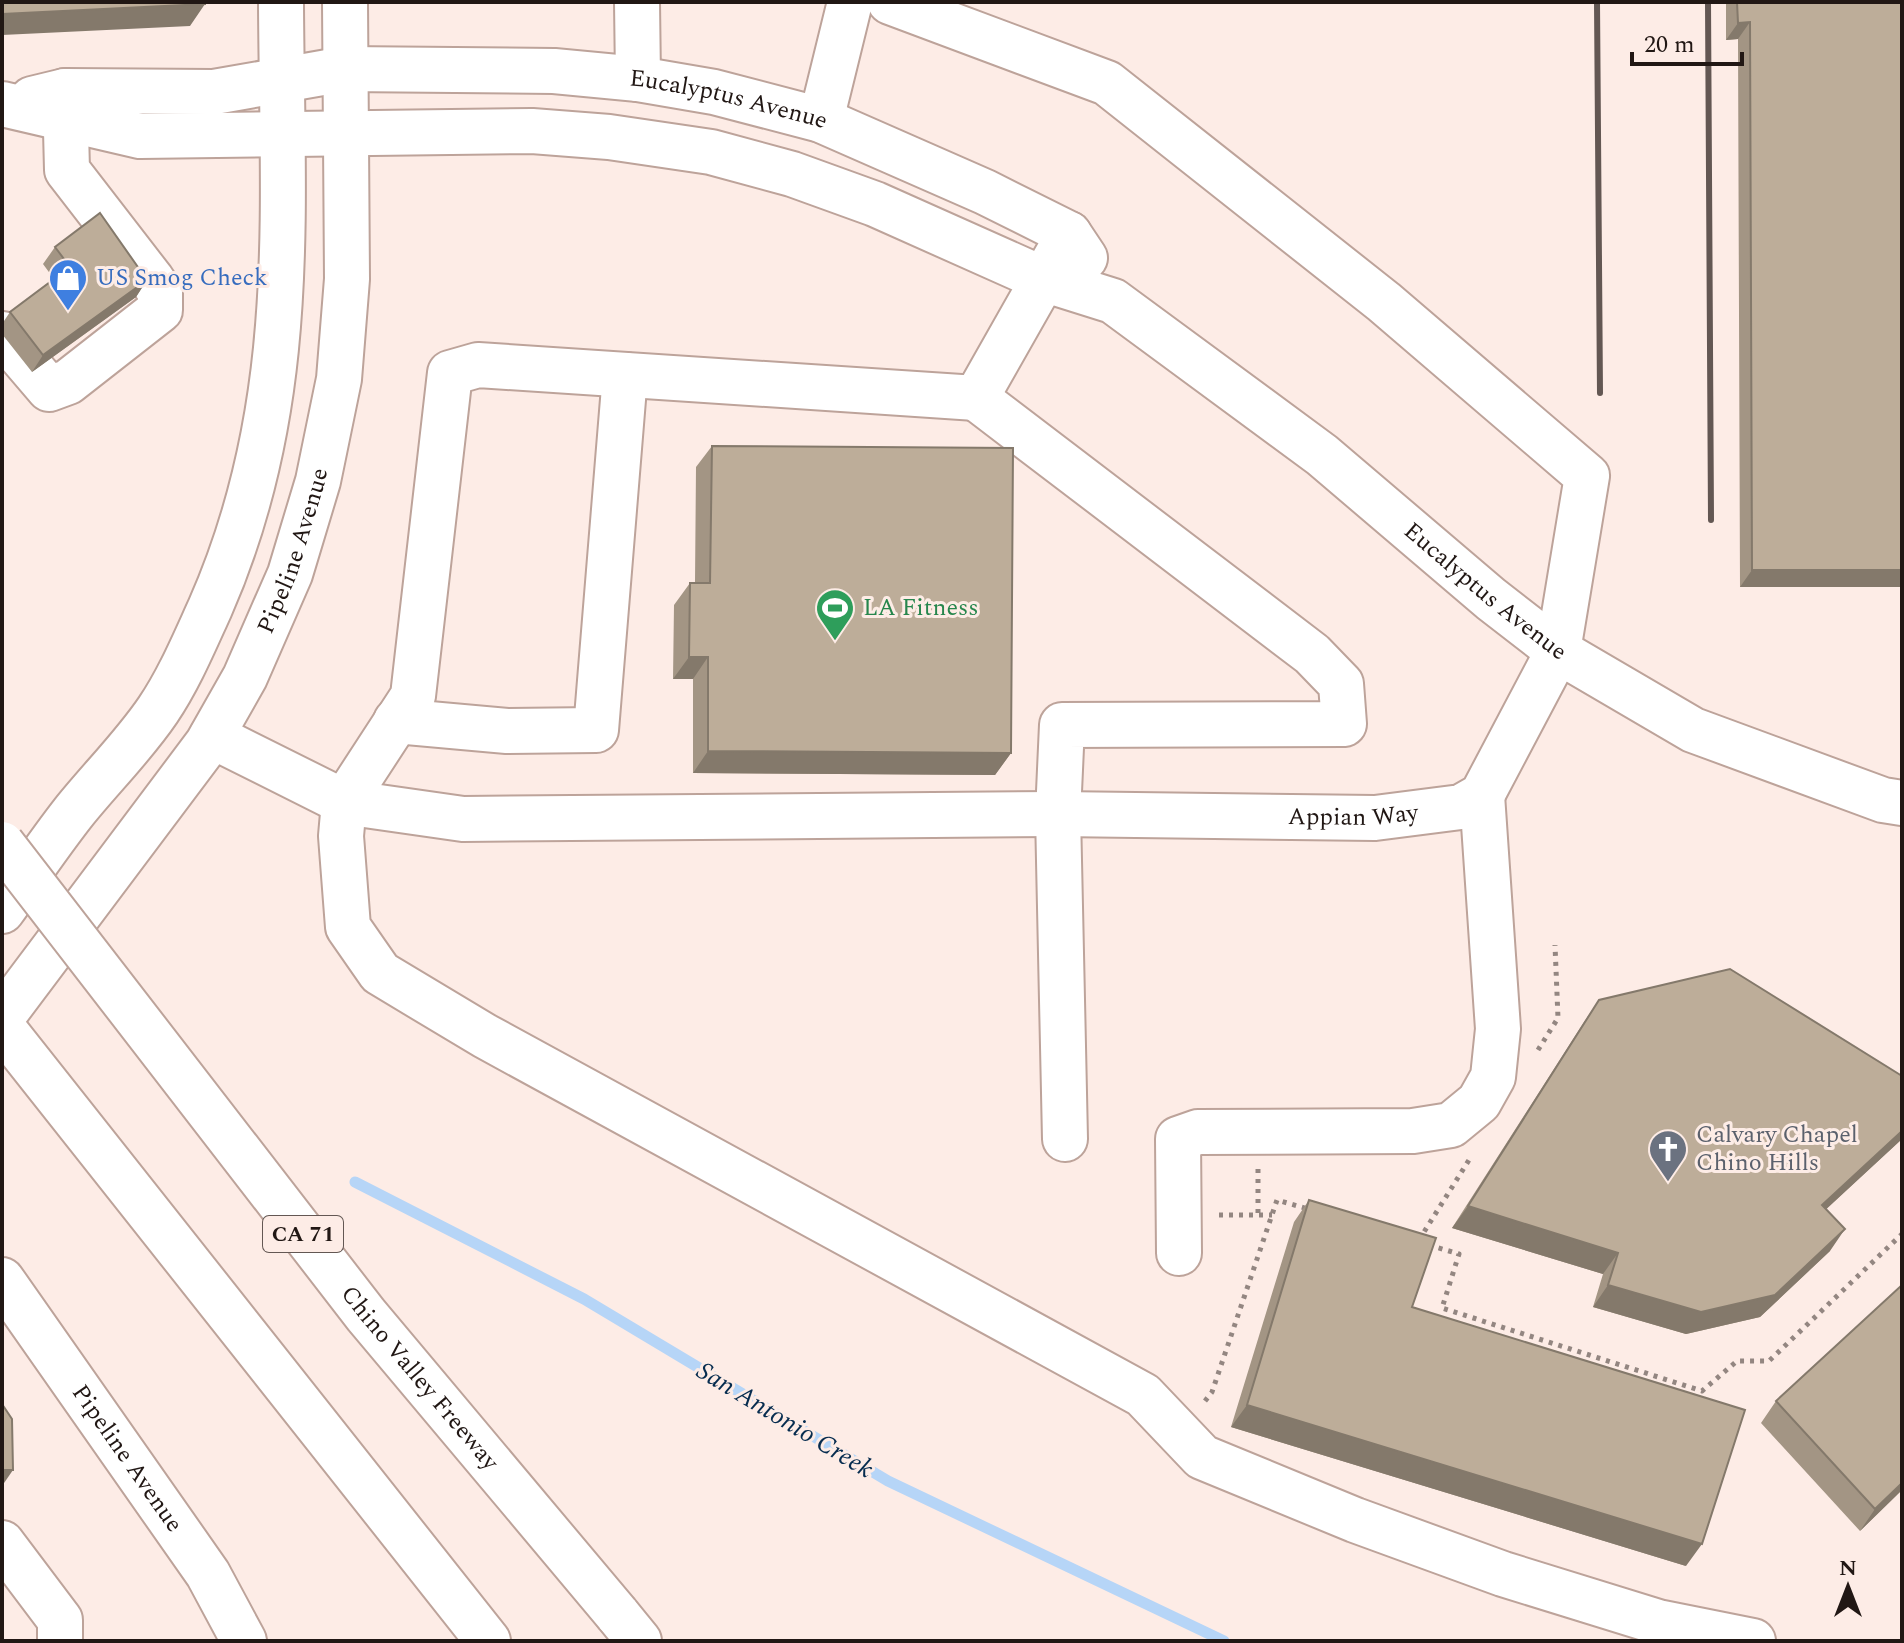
<svg xmlns="http://www.w3.org/2000/svg" width="1904" height="1643" viewBox="0 0 1904 1643" font-family="Spectral,serif">
<style>
.lines{fill:none;stroke-linecap:round;stroke-linejoin:round}
.stream{stroke:#b6d5f7;stroke-width:11}
.minor-casing{stroke:#bda39a;stroke-width:48}
.major-casing{stroke:#bda39a;stroke-width:48}
.highway-casing{stroke:#bda39a;stroke-width:48}
.path{stroke:#938681;stroke-width:5;stroke-dasharray:4 6;stroke-linecap:butt}
.minor{stroke:#fff;stroke-width:44}
.major{stroke:#fff;stroke-width:44}
.highway{stroke:#fff;stroke-width:44}
.rail{stroke:#635753;stroke-width:6}
.highway-bridge-casing{stroke:#bda39a;stroke-width:48;stroke-linecap:butt}
.highway-bridge{stroke:#fff;stroke-width:44}
.wall{fill:#a39584}
.shaded-wall{fill:#84796b}
.building{fill:#bdad99;stroke:#84796b;stroke-width:2}
.labels{text-anchor:middle;dominant-baseline:central;stroke-width:6;stroke-linejoin:round;paint-order:stroke}
.shield{fill:#fdece6;stroke:#635753;stroke-width:2}
.shield-label{font-size:22px;font-weight:bold;fill:#211714}
.street-label{font-size:24px;fill:#211714;stroke:#fdece6}
.shop-label{font-size:24px;fill:#366cbe;stroke:#fdece6;text-anchor:start}
.leisure-label{font-size:24px;fill:#27864d;stroke:#fdece6;text-anchor:start}
.worship-label{font-size:24px;fill:#5b616d;stroke:#fdece6;text-anchor:start}
.water-label{font-size:26px;font-style:italic;fill:#062c4f;stroke:#fdece6}
</style>
<rect width="100%" height="100%" fill="#fdece6"/>
<g class="lines">
<path class="stream" d="M355 1182 584 1299 888 1481 1224 1641"/>
<g class="minor-casing">
<g id="minor">
<path d="M637 2 638 79"/>
<path id="s1" d="M32 99 65 91 214 92 345 69 554 71 638 79 714 92 821 120 985 192 1069 234 1085 258"/>
<path id="s2" d="M2 104 140 136 532 131 609 137 711 152 792 174 875 204 1043 279 1113 301 1322 455 1491 599 1558 651 1693 730 1883 800 1902 803"/>
<path d="M821 120 850 2"/>
<path d="M1069 234 976 398 478 365 450 373 413 696 344 802 341 836 348 927 380 973 485 1036 1143 1395 1202 1457 1355 1520 1503 1574 1658 1622 1753 1641"/>
<path d="M2 334 49 389 68 382 160 310V292L152 280 67 170 65 91"/>
<path d="M976 398 1312 654 1341 684 1344 724 1062 725 1058 814 1065 1139"/>
<path d="M396 721 507 731 596 730 625 375"/>
<path id="s3" d="M212 736 344 802 463 819 1058 814 1375 818 1461 807 1482 795 1558 651 1587 476 1384 302 1107 83 890 2"/>
<path d="M1179 1253 1178 1139 1198 1132 1413 1131 1451 1125 1479 1102 1493 1077 1498 1029 1482 795"/>
<path d="M2 1543 60 1620V1641"/>
</g>
</g>
<g class="major-casing">
<g id="major">
<path d="M2 911C26 878 48 845 73 813 100 779 133 747 158 710 179 679 194 643 210 608 299 406 282 216 281 2"/>
<path id="s4" d="M2 1017 207 744 245 677 290 574 318 481 339 379 347 279 345 2"/>
<path id="s5" d="M2 1280 208 1574 244 1641"/>
</g>
</g>
<g class="highway-casing">
<path id="highway" d="M2 1027 488 1641
M617 1614 639 1641"/>
</g>
<path class="path" d="M1538 1050 1558 1018 1555 945
M1258 1169V1215
M1219 1215H1272
M1419 1240 1469 1160
M1429 1245 1459 1254 1442 1308 1702 1391 1737 1361H1769L1902 1234
M1205 1401 1212 1392 1277 1200 1308 1209"/>
<use href="#minor" class="minor"/>
<use href="#major" class="major"/>
<use href="#highway" class="highway"/>
<path class="rail" d="M1597 2 1600 393
M1708 2 1711 520"/>
<g class="highway-bridge-casing">
<g id="highway-bridge">
<path id="s6" d="M2 844 366 1315 617 1614"/>
</g>
</g>
<use href="#highway-bridge" class="highway-bridge"/>
</g>
<path class="wall" d="M1726 2H1902V587H1740L1738 39 1726 40Z
M55 247 147 280 136 297 32 372 2 334V324L10 312 54 279 43 264Z
M712 446 1011 753 995 775 693 773V679H673L674 605 690 583H695L696 467Z
M1599 1000 1902 1139 1826 1209 1830 1251 1760 1317 1686 1334 1593 1307 1603 1274 1452 1228 1584 1022Z
M1309 1200 1412 1307 1686 1566 1231 1427 1294 1222Z
M1902 1285V1490L1860 1531 1761 1423 1776 1401Z"/>
<path class="shaded-wall" d="M205 4 190 26 2 35V14Z
M1750 22 1738 39 1726 40 1738 23Z
M147 280 136 297 32 372 43 355Z
M1752 570H1902V587H1740Z
M689 657H708L693 679H673Z
M708 751 1011 753 995 775 693 773Z
M1902 1131V1139L1807 1227 1822 1205Z
M1468 1206 1618 1253 1603 1274 1452 1228Z
M1845 1229 1830 1251 1760 1317 1686 1334 1593 1307 1608 1285Z
M1247 1405 1702 1544 1686 1566 1231 1427Z
M2 1470H13L2 1486Z
M1902 1483V1490L1860 1531 1875 1509Z"/>
<path class="building" d="M2 2H205V4L2 14Z
M1737 2H1902V570H1752L1750 22 1738 23Z
M100 213 147 280 43 355 10 312 70 267 55 247Z
M712 446 1013 448 1011 753 708 751V657H689L690 583H710Z
M1730 969 1902 1076V1131L1822 1205 1845 1229 1775 1295 1701 1312 1608 1285 1618 1253 1468 1206 1599 1000Z
M1309 1200 1436 1238 1412 1307 1745 1410 1702 1544 1247 1405Z
M1902 1285V1483L1875 1509 1776 1401Z
M2 1404 12 1419 13 1470H2Z"/>
<defs>
<g id="shop-pin" transform="scale(2)"><path d="M0 17L-7.5 6A9.5 9.5 0 1 1 7.5 6Z" fill="#3f7fe0" stroke="#fdece6"/><path d="M-5-2.5h2.3a2.7 3.5 0 0 1 5.4 0H5L5.5 6h-11ZM-1.5-2.5h3a1.5 2.3 0 0 0-3 0Z" fill="#fff"/></g>
<g id="stadium-pin" transform="scale(2)"><path d="M0 17L-7.5 6A9.5 9.5 0 1 1 7.5 6Z" fill="#2e9e5b" stroke="#fdece6"/><path d="M0-5a6.5 5 0 1 0 0 10a6.5 5 0 1 0 0-10ZM-3.5-1.8h7v3.6h-7Z" fill="#fff"/></g>
<g id="church-pin" transform="scale(2)"><path d="M0 17L-7.5 6A9.5 9.5 0 1 1 7.5 6Z" fill="#6b7280" stroke="#fdece6"/><path d="M-1.2-6h2.4v3.5h3.3v2.4h-3.3V6h-2.4V-.1h-3.3v-2.4h3.3Z" fill="#fff"/></g>
</defs>
<g fill-rule="evenodd">
<use href="#shop-pin" x="68" y="278"/>
<use href="#stadium-pin" x="835" y="608"/>
<use href="#church-pin" x="1668" y="1149"/>
</g>
<g class="labels">
<rect class="shield" x="263" y="1216" width="80" height="36" rx="6"/>
<g class="shield-label">
<text x="303" y="1234">CA 71</text>
</g>
<g class="street-label">
<text stroke="none"><textPath href="#s1" startOffset="702">Eucalyptus Avenue</textPath></text>
<text stroke="none"><textPath href="#s4" startOffset="554">Pipeline Avenue</textPath></text>
<text stroke="none"><textPath href="#s2" startOffset="1616">Eucalyptus Avenue</textPath></text>
<text stroke="none"><textPath href="#s3" startOffset="1158">Appian Way</textPath></text>
<text stroke="none"><textPath href="#s6" startOffset="678">Chino Valley Freeway</textPath></text>
<text stroke="none"><textPath href="#s5" startOffset="218">Pipeline Avenue</textPath></text>
</g>
<g class="shop-label">
<text x="96" y="278">US Smog Check</text>
</g>
<g class="leisure-label">
<text x="863" y="608">LA Fitness</text>
</g>
<g class="worship-label">
<text x="1696" y="1135">Calvary Chapel<tspan x="1696" dy="28">Chino Hills</tspan></text>
</g>
<g class="water-label">
<text transform="translate(785 1420) rotate(31)">San Antonio Creek</text>
</g>
</g>
<rect width="1904" height="1643" fill="none" stroke="#211714" stroke-width="8"/>
<g transform="translate(1848 1587)" stroke="#fdece6" stroke-width="6" paint-order="stroke">
<path d="M0-6L14 30L0 20L-14 30Z" fill="#211714"/>
<text y="-12" font-size="22" font-weight="bold" text-anchor="middle" fill="#211714">N</text>
</g>
<path d="M1632 52v12h110v-12" fill="none" stroke="#211714" stroke-width="4"/>
<text x="1644" y="52" font-size="24" fill="#211714" stroke="#fdece6" stroke-width="6" paint-order="stroke">20 m</text>
</svg>
